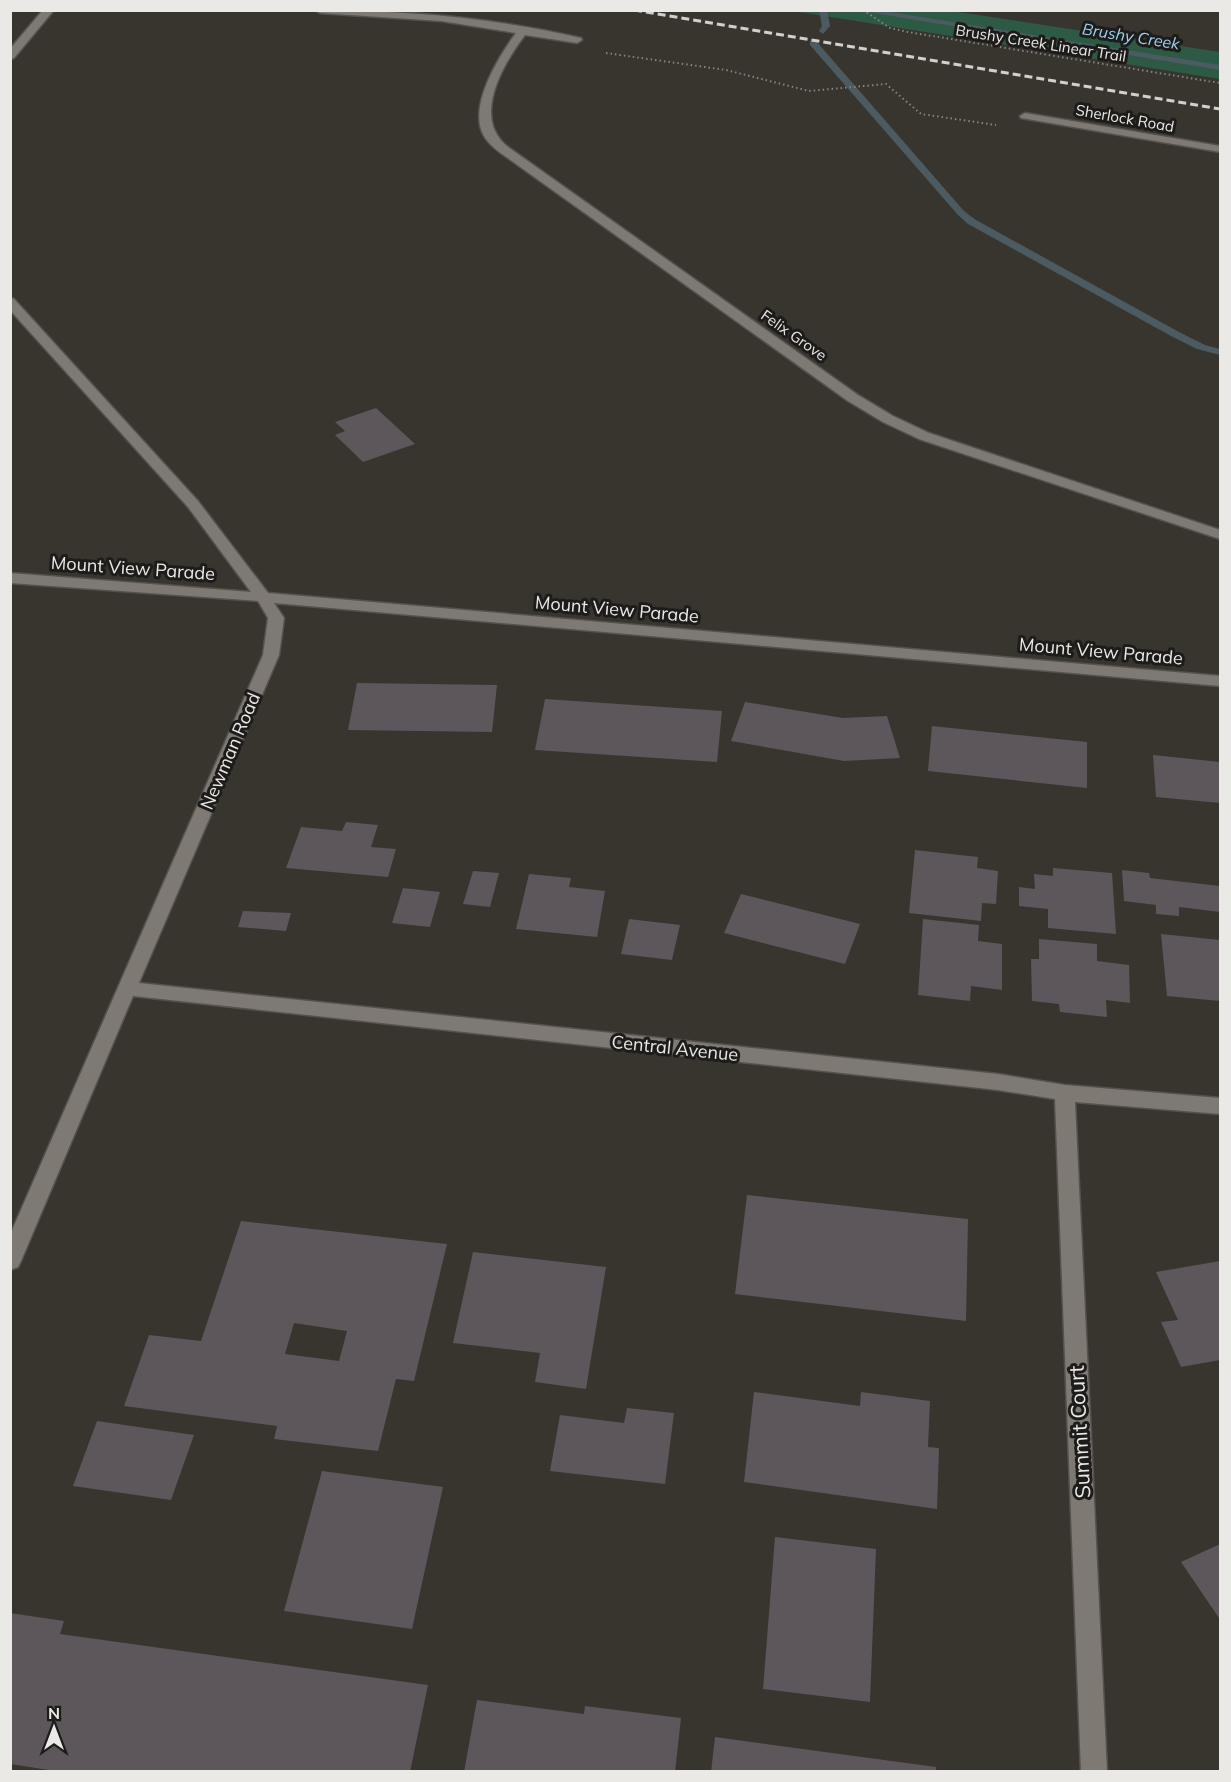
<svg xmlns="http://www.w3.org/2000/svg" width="1231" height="1782" viewBox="0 0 1231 1782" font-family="Mulish,sans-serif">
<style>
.green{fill:#2c5a44}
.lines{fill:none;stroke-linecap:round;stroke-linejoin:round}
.stream{fill:#4b5b61;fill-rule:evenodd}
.building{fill:#5d565b;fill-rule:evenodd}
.street-casing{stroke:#55514d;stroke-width:3}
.path{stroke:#87847f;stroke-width:2;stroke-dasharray:1.5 3;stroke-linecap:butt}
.street{fill:#7e7973;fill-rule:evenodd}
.rail{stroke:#d3d0cc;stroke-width:3;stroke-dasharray:8 4;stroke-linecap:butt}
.labels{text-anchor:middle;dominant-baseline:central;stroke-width:6;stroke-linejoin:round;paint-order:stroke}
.far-street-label{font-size:15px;fill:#ebe9e5;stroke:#1e1c1a}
.far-water-label{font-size:16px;font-style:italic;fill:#9dd3f4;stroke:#1e1c1a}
.street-label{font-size:18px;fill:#ebe9e5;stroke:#1e1c1a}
.near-street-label{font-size:21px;fill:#ebe9e5;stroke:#1e1c1a}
</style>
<rect width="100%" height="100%" fill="#38352f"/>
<path class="green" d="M793 11H952L1220 52V79Z"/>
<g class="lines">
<path class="stream" d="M819 10H827L830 26 823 34 819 31 822 26Z
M855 10H878L1220 65V70Z
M810 41H816L964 211 976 220 1179 332 1205 345 1220 349V355L1197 349 1171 336 968 224 958 215 810 45Z"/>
</g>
<path class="building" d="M376 408 415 444 363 462 335 435 345 431 335 422Z
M357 683 497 685 492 732 348 730Z
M545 699 722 711 717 762 535 750Z
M745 702 843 718 887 716 900 758 844 761 731 741Z
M932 726 1087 742V788L928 771Z
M1153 755 1220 762V803L1156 797Z
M346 822 378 825 371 847 396 849 388 877 286 868 301 827 342 831Z
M915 850 978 857 977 868 998 871 996 904 982 903 981 921 909 913Z
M1053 868 1112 873 1116 934 1048 928V909L1019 906V887L1035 889 1034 874 1053 876Z
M1122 870 1149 873 1150 878 1220 886V912L1179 907V916L1156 914V905L1124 901Z
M473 871 499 873 490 907 463 904Z
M529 874 571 878 569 887 605 891 597 937 516 929Z
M403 888 440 892 430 927 392 923Z
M741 894 860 924 845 964 724 933Z
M243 911 291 913 286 931 238 927Z
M629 919 680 925 672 960 621 954Z
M923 919 979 925 978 941 1002 944V990L971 986 970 1001 918 995Z
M1161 934 1220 940V1001L1167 996Z
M1039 939 1097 944V961L1129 965 1130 1003 1106 1000 1107 1017 1060 1012 1059 1004 1032 1001 1031 959H1039Z
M747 1195 968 1219 966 1321 735 1294Z
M241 1221 447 1244 414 1381 396 1379 378 1451 274 1439 277 1426 124 1406 149 1335 201 1341ZM294 1323 347 1331 339 1361 285 1354Z
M473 1252 606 1267 586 1389 535 1382 540 1353 453 1343Z
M1220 1261V1360L1181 1367 1161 1322 1178 1320 1156 1272Z
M754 1392 860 1406 861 1392 930 1401 928 1447 939 1448 937 1509 744 1482Z
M627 1408 674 1413 665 1484 550 1471 560 1415 624 1423Z
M97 1421 194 1435 171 1500 73 1486Z
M322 1471 443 1487 412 1629 284 1611Z
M775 1537 876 1549 870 1702 763 1689Z
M1220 1544V1617L1219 1618 1181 1562Z
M10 1613 64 1621 60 1634 428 1685 410 1772H62L10 1764Z
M477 1700 584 1714 585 1706 681 1718 675 1772H464Z
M715 1737 936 1767V1772H711Z"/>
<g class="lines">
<g class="street-casing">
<path id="street" d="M43 10H54L14 58 10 59V49Z
M315 10C403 10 495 18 581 38L582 40 577 43 525 35C503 64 471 118 508 147L858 395 893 416 929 433 1220 530V539L919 439 883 422 848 401 505 156C496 150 486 142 482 132 470 103 499 56 516 33L441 21 320 13Z
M1025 113 1220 146V152L1021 118 1020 116Z
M10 298 14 299 198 501 268 593 1220 676V686L274 603 284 618 279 655 139 983 998 1074 1065 1085 1220 1098V1114L1075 1102 1107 1772H1081L1055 1099 998 1090 133 996 21 1261 18 1267 10 1270V1235L263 655 268 618 258 601 10 583V573L251 592 188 507 10 310Z"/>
</g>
<path class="path" d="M863 10 890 28 908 32 1220 83
M606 53 726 70 809 91 886 84 921 114 996 125"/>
<use href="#street" class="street"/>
<path class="rail" d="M634 10 1220 109"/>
</g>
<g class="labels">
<g class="far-street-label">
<text transform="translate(1041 43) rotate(9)">Brushy Creek Linear Trail</text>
<text transform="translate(1125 118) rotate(10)">Sherlock Road</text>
<text transform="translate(794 335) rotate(35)">Felix Grove</text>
</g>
<g class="far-water-label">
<text transform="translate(1131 36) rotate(9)">Brushy Creek</text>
</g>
<g class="street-label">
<text transform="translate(133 568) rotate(4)">Mount View Parade</text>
<text transform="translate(617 609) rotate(5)">Mount View Parade</text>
<text transform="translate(1101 651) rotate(5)">Mount View Parade</text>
<text transform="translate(230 751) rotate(-67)">Newman Road</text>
<text transform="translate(675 1048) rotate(6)">Central Avenue</text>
</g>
<g class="near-street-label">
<text transform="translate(1079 1432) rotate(-93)">Summit Court</text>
</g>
</g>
<rect width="1231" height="1782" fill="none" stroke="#ebe9e5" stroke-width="24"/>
<g transform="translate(54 1728)" stroke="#1e1c1a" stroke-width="4.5" paint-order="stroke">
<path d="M0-4.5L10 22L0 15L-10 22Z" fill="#ebe9e5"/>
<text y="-9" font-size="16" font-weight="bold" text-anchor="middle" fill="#ebe9e5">N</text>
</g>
</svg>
